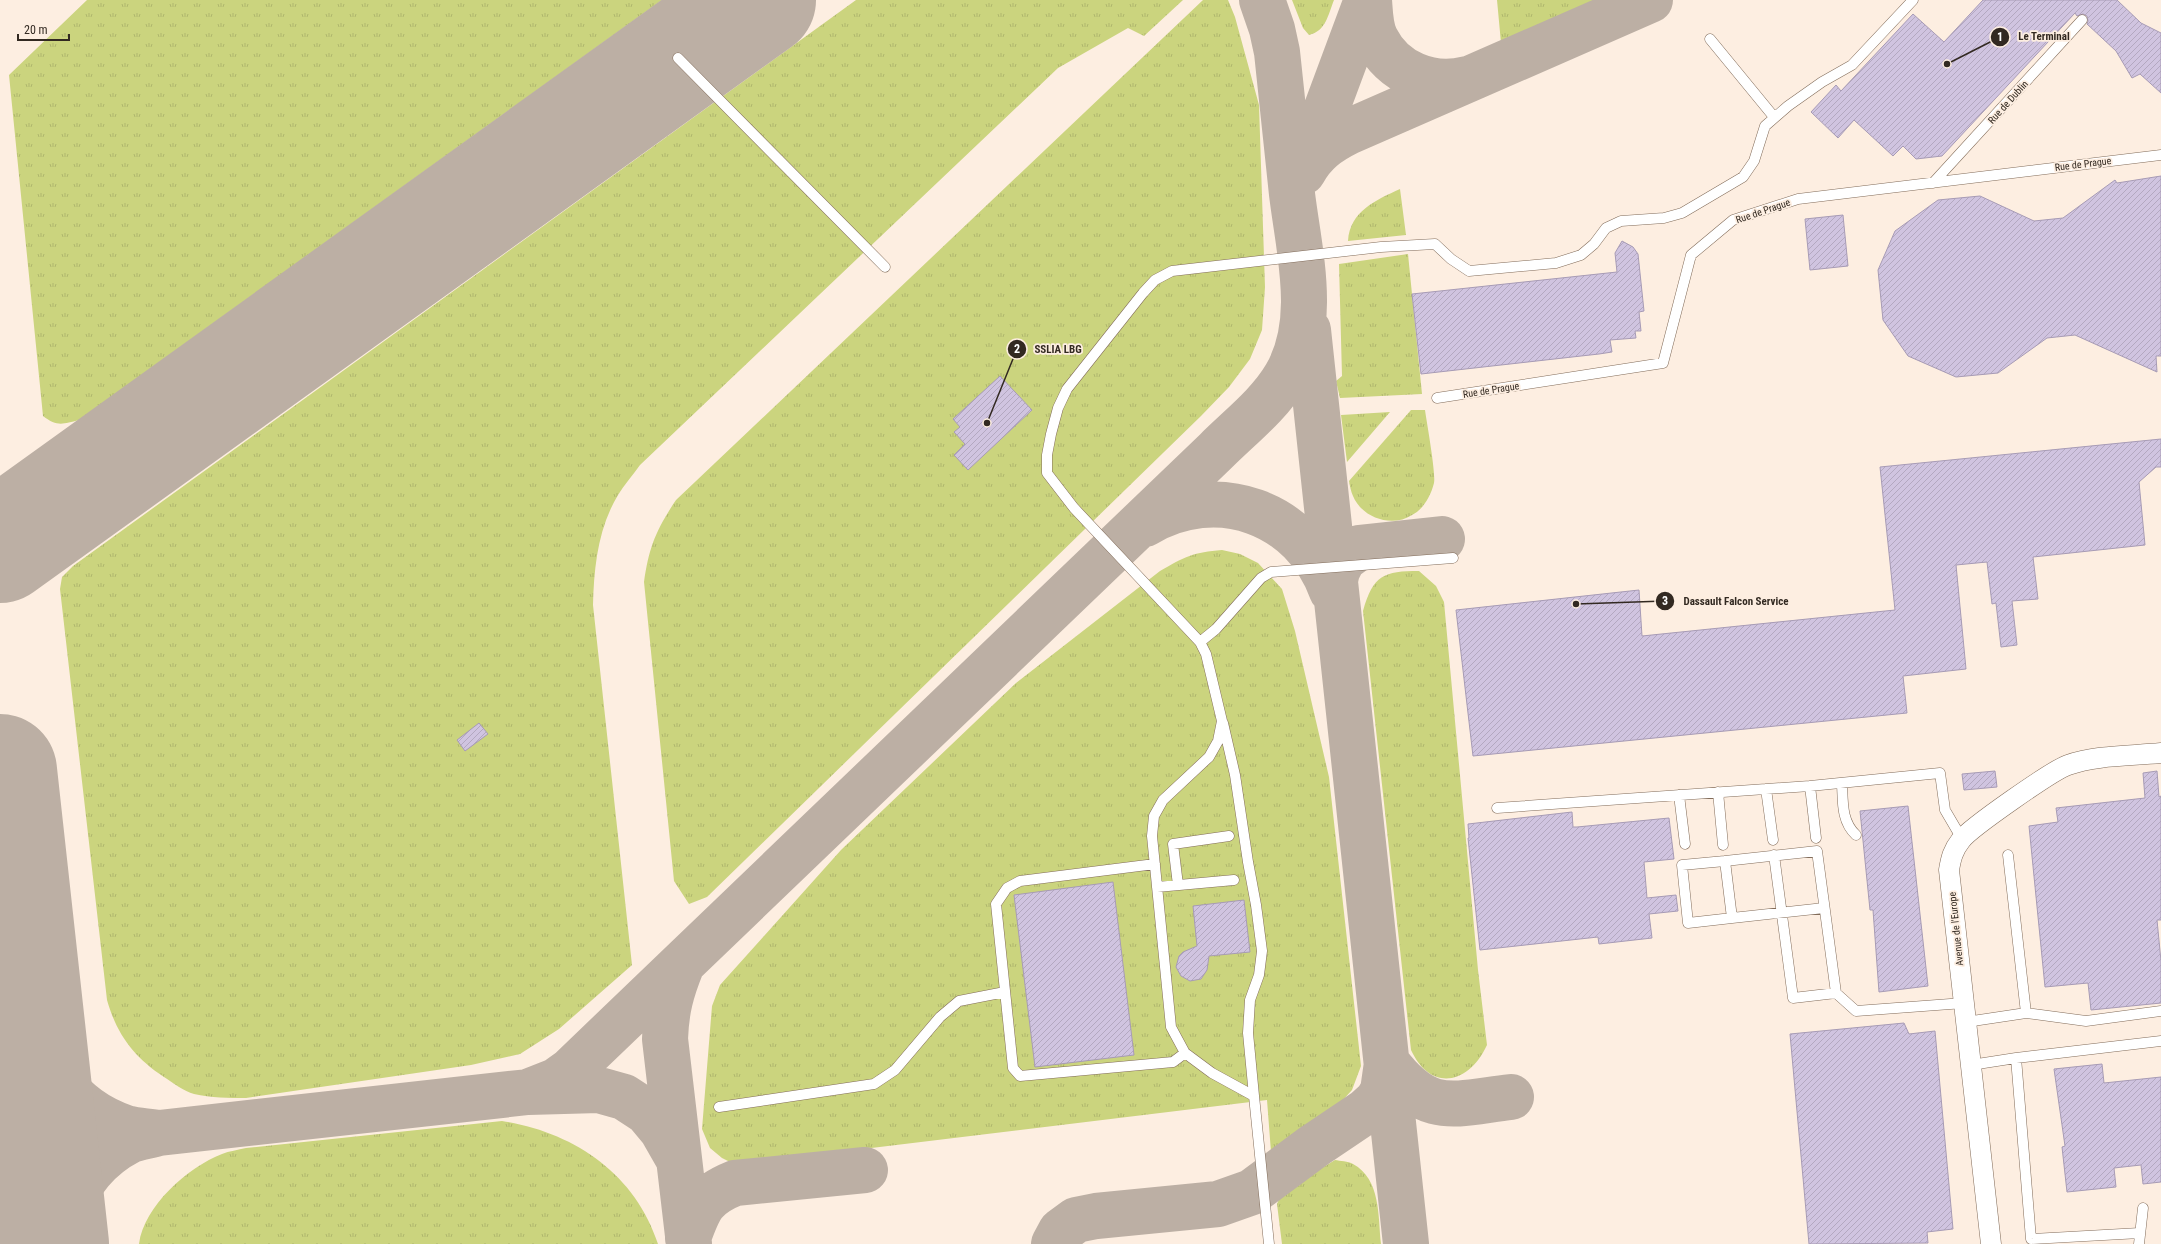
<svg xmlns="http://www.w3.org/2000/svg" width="2161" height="1244" viewBox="0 0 2161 1244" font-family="'Roboto Condensed',sans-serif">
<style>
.grass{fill:url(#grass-tufts)}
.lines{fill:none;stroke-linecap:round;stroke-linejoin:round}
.taxiway{stroke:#bcafa4;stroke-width:46}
.runway{stroke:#bcafa4;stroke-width:114}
.building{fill:url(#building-hatch);stroke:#a79bb5}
.service-casing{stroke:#826c5a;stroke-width:11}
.minor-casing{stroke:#826c5a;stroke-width:21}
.service{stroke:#fff;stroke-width:10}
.minor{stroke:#fff;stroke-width:20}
.labels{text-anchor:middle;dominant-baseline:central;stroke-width:3.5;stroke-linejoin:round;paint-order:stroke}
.street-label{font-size:10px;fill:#322921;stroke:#fdeee1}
.leader{fill:none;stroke:#322921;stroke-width:1.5}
.callout-dot{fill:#322921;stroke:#fdeee1;stroke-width:1.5}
.mark-label{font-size:12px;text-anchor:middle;font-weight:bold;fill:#fff}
.callout-label{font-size:11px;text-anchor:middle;font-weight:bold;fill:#322921;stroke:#fdeee1;stroke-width:3.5;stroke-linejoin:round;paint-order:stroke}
</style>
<defs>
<pattern id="grass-tufts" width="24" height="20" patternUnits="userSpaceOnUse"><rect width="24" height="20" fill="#cbd47e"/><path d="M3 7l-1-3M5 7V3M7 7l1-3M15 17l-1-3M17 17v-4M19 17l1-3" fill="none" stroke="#afb66d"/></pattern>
<pattern id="building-hatch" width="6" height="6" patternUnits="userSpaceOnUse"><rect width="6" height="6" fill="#d0c4e0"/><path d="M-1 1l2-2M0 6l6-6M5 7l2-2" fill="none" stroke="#b3a8c0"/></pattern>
</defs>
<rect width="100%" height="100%" fill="#fdeee1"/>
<path class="grass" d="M87 0H662L79 420C63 424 57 427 43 416L9 75Z
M856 0H1183L1144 36 1128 28 1058 68 640 465C633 475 624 485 618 495 598 528 594 567 593 605L632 965 559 1029 520 1054 471 1065 246 1098C229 1098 211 1098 194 1094 184 1091 173 1083 164 1077 134 1057 117 1035 107 1000L60 589 62 577 73 566Z
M1203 0H1228L1235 17 1259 105 1265 287 1262 330 1250 359 1229 387 1201 416 707 897 689 904 674 881 644 582C649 547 656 530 676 500Z
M1292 0H1334C1328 15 1326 31 1309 35L1303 28Z
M1497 0H1602L1501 43Z
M1400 189 1406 235 1348 241C1350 211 1376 200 1400 189Z
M1408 254 1422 394 1340 398 1336 381 1342 376 1339 264Z
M1411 410H1425C1427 424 1436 473 1434 483 1431 495 1424 509 1412 515 1392 528 1362 518 1353 496 1351 492 1350 486 1349 481Z
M1390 412 1347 462 1341 415Z
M1222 550 1240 554 1258 563 1282 589 1295 631 1329 777 1361 1066 1352 1090 1332 1112 1271 1152 1267 1100 747 1163 730 1162 722 1158 710 1148 702 1129 712 1006 720 985 841 850 1016 683 1160 571C1184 557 1194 552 1222 550Z
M1419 571 1436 586 1444 602 1478 970 1487 1045C1469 1084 1431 1093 1411 1050L1363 611C1373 575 1384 571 1419 571Z
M502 1121C573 1132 635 1173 658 1244H139C144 1206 188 1167 222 1154 229 1151 238 1150 246 1148Z
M1335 1160C1340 1161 1348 1161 1353 1164 1381 1179 1378 1217 1381 1244H1282L1277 1204 1282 1192Z"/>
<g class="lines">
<path class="taxiway" d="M1369 0C1370 13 1370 28 1376 39 1393 73 1431 88 1467 79
M1306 164 1367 0
M1303 172C1314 152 1328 142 1348 132L1650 0
M1308 330 1406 1244
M1145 524C1217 481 1303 512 1332 591
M1334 585 1337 571 1343 559 1358 548 1442 539
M682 964C671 991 666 1010 665 1039L689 1244
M25 1005C46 1062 63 1107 126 1128 136 1131 148 1131 159 1133
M1387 1063C1428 1117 1452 1104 1511 1097
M528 1092 556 1081 570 1071 1216 451C1240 427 1269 405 1286 376 1318 321 1299 252 1292 194 1287 147 1282 99 1277 52L1272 29 1262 0
M688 1238C699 1207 703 1196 735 1183L865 1170
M59 1244C59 1233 63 1224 67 1214 78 1182 98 1157 129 1141 138 1137 150 1136 159 1133L528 1092 599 1090 624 1097 647 1112 662 1130 678 1158
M1054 1244 1061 1231 1076 1220 1096 1216 1218 1204 1252 1192 1314 1146 1366 1111 1377 1101 1383 1091 1387 1063"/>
<path class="runway" d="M0 546 759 0
M0 771 52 1244"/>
</g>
<path class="building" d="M1983 0H2117L2141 23 2161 33V93L2140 74 2132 78 2116 51 2087 24 2088 21 2087 16 2083 14 2077 16 2075 13 1942 156 1916 159 1903 146 1893 156 1854 120 1838 138 1811 112 1836 85 1841 91 1913 14 1944 42Z
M2161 176V356H2156L2157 372 2075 335 2047 338 1998 373 1956 377 1908 356 1883 320 1878 270 1895 231 1938 200 1980 196 2034 221 2063 218 2115 180 2117 183Z
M1843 215 1848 266 1810 270 1805 219Z
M1622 241 1633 247 1638 254 1644 311 1639 312 1641 331H1635L1636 338 1610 340 1612 352 1599 354 1421 374 1412 294 1617 272 1615 253Z
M1000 376 1032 410 968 470 954 455 965 444 954 432 960 427 953 419Z
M2161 439V467H2156L2139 482 2145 545 2033 557 2038 599 2012 601 2017 645 2001 647 1996 603 1992 604 1987 562 1956 565 1966 669 1903 676 1907 713 1473 756 1456 610 1639 590 1642 636 1895 610 1880 467Z
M479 723 488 734 465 751 457 740Z
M1995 771 1997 787 1964 790 1962 774Z
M2157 771 2159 797 2161 796V920H2157L2161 961V1003L2091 1010 2088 983 2045 987 2029 826 2058 822 2056 808 2145 798 2143 773Z
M1908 806 1928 986 1879 992 1873 910H1870L1860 811Z
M1572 812 1573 827H1577L1669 818 1674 859 1644 862 1647 898 1676 895 1678 911 1649 914 1652 938 1599 944 1598 937 1480 950 1468 838H1469L1468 824Z
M1113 882 1134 1055 1035 1067 1014 895Z
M1244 900 1250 952 1209 956 1207 970 1201 979 1190 981 1181 976 1176 967 1179 956 1183 952 1197 946 1193 906Z
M1904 1023 1909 1034 1935 1031 1953 1229 1927 1232 1928 1243 1809 1244 1790 1034Z
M2102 1064 2104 1083 2161 1077V1182L2143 1184 2141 1165 2114 1168 2116 1187 2067 1192 2062 1147 2065 1146 2054 1069Z"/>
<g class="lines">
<g class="service-casing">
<path id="service" d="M1710 39 1774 117
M678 58 885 267
M1933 183 2082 20
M1437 398 1663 363 1691 255 1733 220 1798 199 2161 155
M1200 642 1216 629 1261 578 1271 572 1453 558
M1223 723 1235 775 1248 862 1256 905 1262 951 1259 975 1250 1000 1248 1033 1254 1096
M1842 783C1843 801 1841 821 1856 835
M1810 786 1816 838
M1766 789 1773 840
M1718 792 1723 845
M1679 795 1685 844
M1497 808 1810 786 1940 773 1945 810 1962 839
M1774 855 1793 998 1836 993 1817 851 1725 861 1732 918 1824 908
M2008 855 2026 1013
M1725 861 1682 865 1688 923 1732 918
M1155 864 1020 881 1007 888 996 904 1013 1068 1020 1076 1173 1062 1185 1053
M1178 885 1173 844 1229 836
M1157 887 1234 880
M1836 993 1856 1011 1964 1003
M1966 1022 2026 1013 2086 1021 2161 1011
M2016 1058 2031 1239 2140 1233
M1971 1065 2016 1058 2161 1041
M719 1107 874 1084 895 1070 940 1017 959 1001 1005 992
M1269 1244 1254 1096 1212 1073 1185 1053 1171 1027 1152 836 1154 816 1163 800 1209 757 1218 741 1222 721 1206 654 1200 642 1074 508 1047 473V455L1051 434 1058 408 1067 389 1143 293 1155 280 1172 271 1381 247 1435 244 1451 259 1469 271 1556 263 1581 255 1594 244 1606 228 1621 221 1664 218 1682 213 1743 177 1754 161 1765 126 1788 106 1822 82 1852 65 1913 0
M2139 1244 2143 1208"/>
</g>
<g class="minor-casing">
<path id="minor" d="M1991 1244 1949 870C1951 858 1953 850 1961 840 1970 828 2053 770 2068 765 2096 755 2131 756 2161 753"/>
</g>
<use href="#service" class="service"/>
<use href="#minor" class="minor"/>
</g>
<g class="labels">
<g class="street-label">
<text transform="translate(2008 102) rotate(-48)">Rue de Dublin</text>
<text transform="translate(2083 164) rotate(-7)">Rue de Prague</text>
<text transform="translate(1763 211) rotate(-19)">Rue de Prague</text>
<text transform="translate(1491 390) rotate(-9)">Rue de Prague</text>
<text transform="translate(1956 929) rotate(-96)">Avenue de l'Europe</text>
</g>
</g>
<path class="leader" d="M1947 64L2000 37M987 423L1017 349M1576 604L1665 601"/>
<g class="callout-dot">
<circle cx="1947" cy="64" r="4"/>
<circle cx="987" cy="423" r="4"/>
<circle cx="1576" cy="604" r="4"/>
<circle cx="2000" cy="37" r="10"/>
<circle cx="1017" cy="349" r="10"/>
<circle cx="1665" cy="601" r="10"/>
</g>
<g class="mark-label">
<text x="2000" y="41">1</text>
<text x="1017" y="353">2</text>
<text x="1665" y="605">3</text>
</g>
<g class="callout-label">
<text x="2044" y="40">Le Terminal</text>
<text x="1058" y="353">SSLIA LBG</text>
<text x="1736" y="605">Dassault Falcon Service</text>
</g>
<path d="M18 34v6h51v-6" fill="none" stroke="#322921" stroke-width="2"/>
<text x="24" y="34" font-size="12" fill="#322921" stroke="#fdeee1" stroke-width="3" paint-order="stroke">20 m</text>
</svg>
